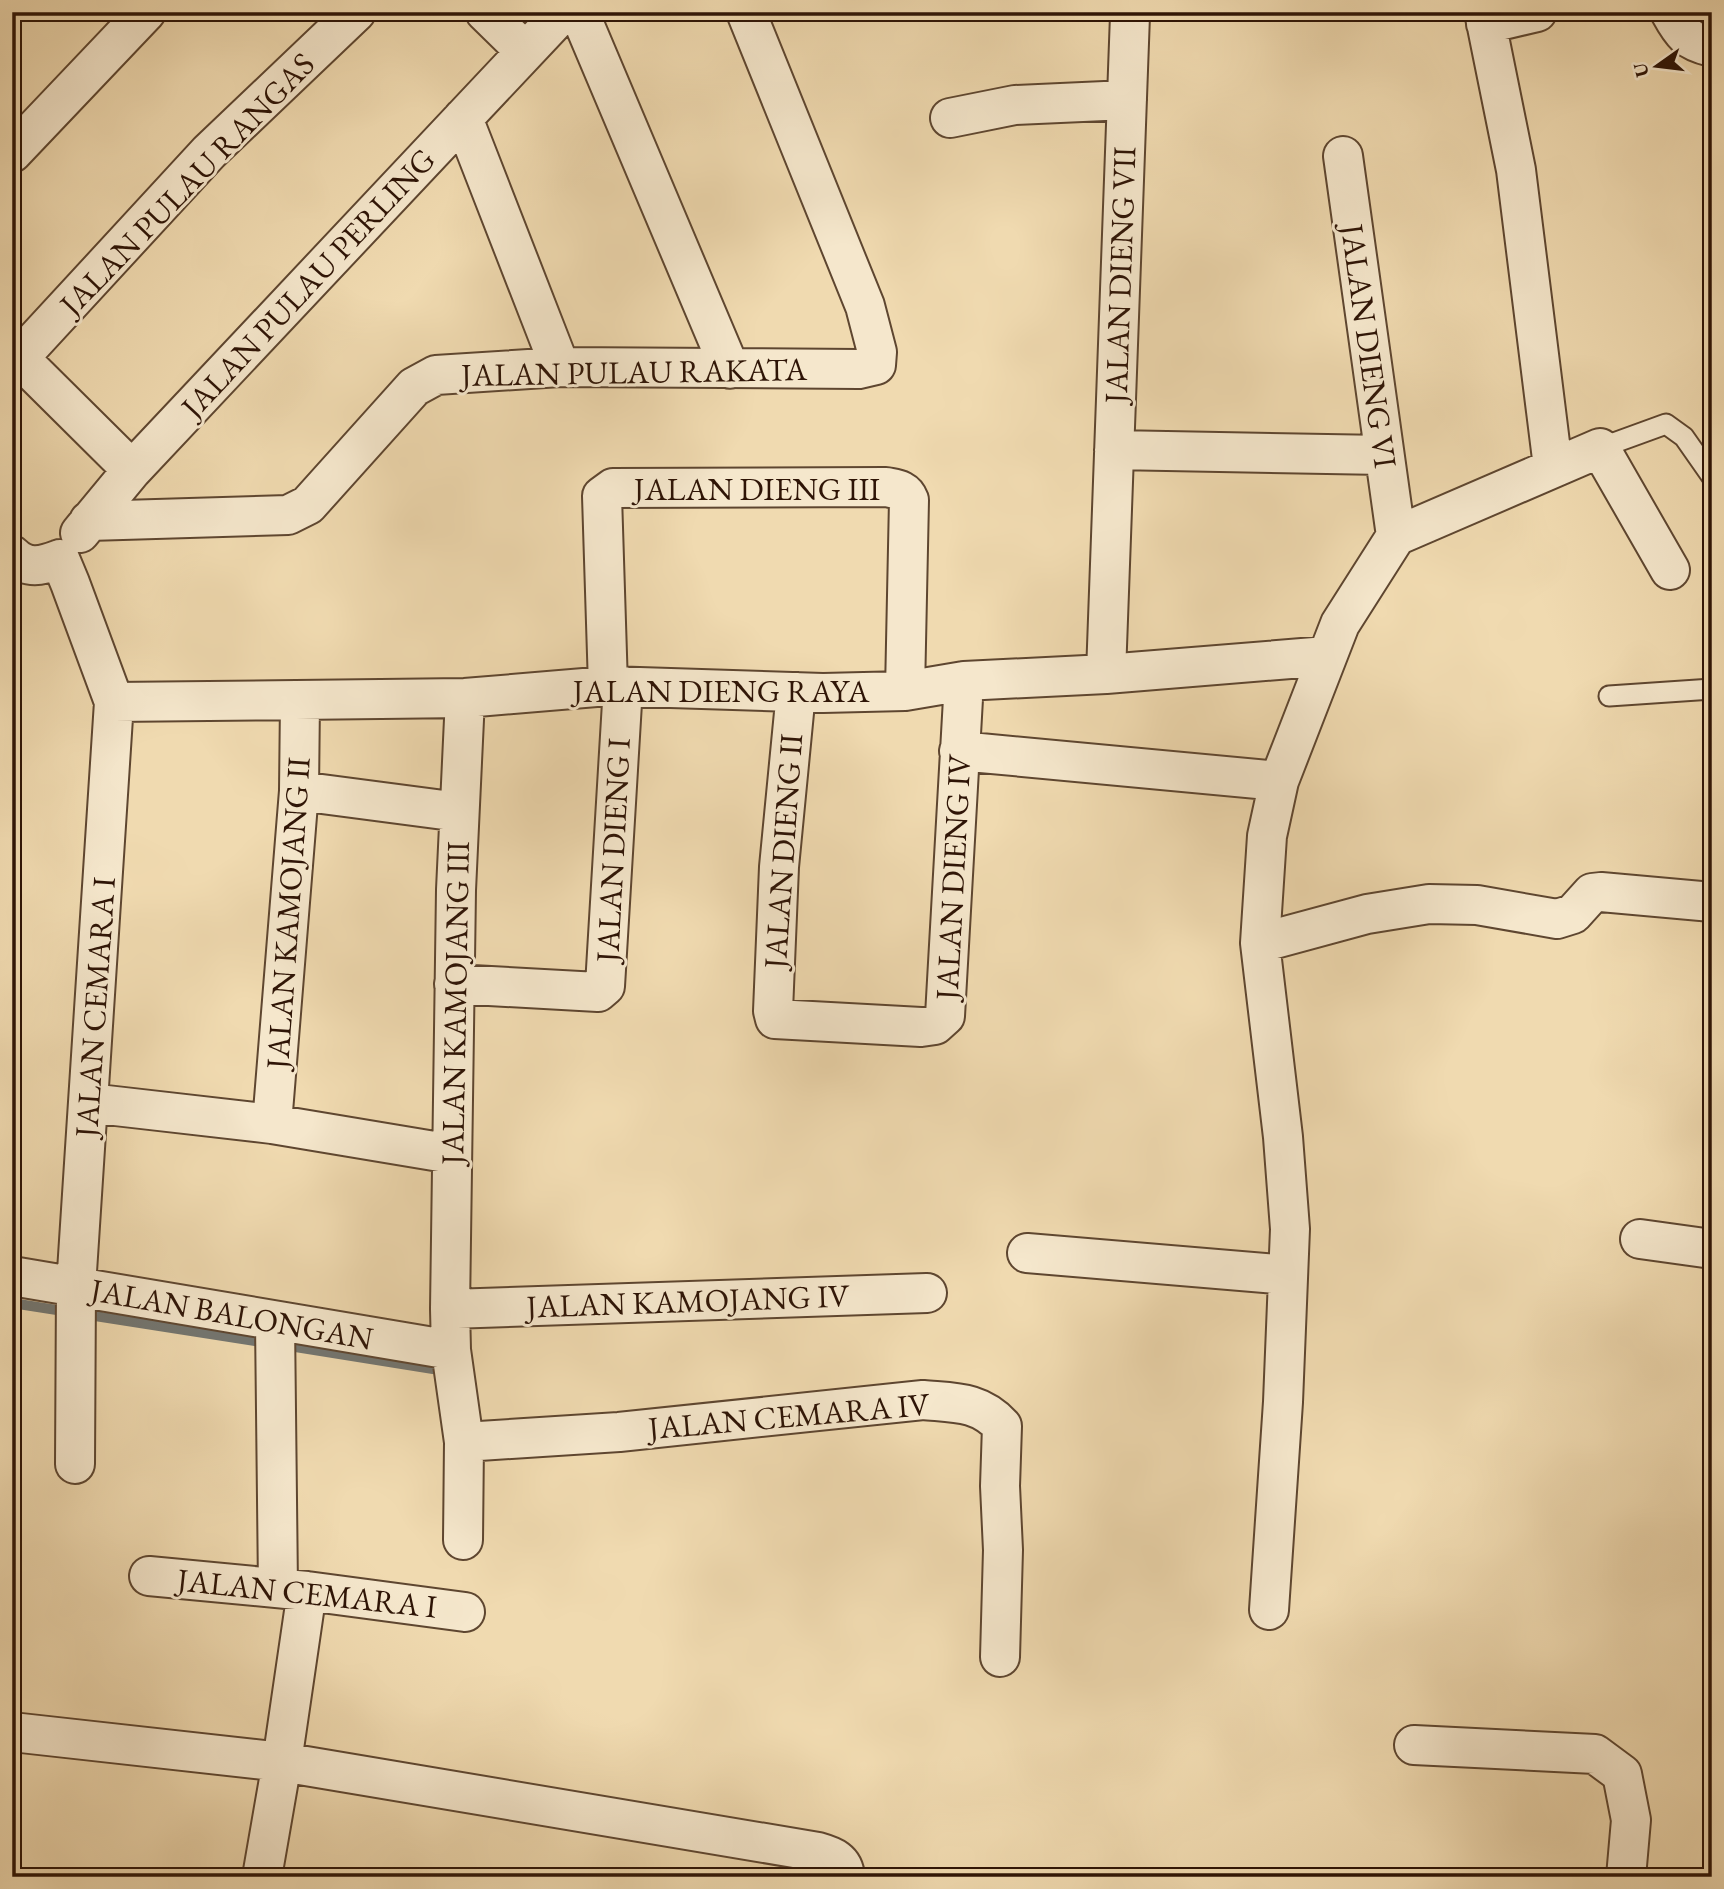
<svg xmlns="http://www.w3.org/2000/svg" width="1724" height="1889" viewBox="0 0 1724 1889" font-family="'EB Garamond',serif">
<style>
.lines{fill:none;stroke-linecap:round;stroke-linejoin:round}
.stream{stroke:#737671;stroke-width:10}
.service-casing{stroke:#5e4630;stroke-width:23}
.minor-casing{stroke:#5e4630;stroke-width:42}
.service{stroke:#f5e7cc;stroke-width:19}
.minor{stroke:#f5e7cc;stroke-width:38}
.labels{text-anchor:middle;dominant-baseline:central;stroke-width:6;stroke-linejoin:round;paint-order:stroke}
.street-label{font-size:32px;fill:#2e1406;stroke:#f5e7cc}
</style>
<rect width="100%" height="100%" fill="#f0dab0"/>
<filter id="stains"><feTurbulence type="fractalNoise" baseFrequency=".00286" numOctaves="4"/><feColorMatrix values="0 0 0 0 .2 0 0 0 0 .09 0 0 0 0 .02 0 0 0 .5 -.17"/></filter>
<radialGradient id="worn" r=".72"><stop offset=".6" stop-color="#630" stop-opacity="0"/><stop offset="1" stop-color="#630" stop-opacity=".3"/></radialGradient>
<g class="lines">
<path class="stream" d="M12 1303 267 1343
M283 1345 433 1369"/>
<g class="service-casing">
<path id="service" d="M1600 448 1666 424 1684 437 1712 477
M1609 696 1712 689"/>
</g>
<g class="minor-casing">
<path id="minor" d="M485 12 525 51
M579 12 730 369
M1484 12 1516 170 1553 467
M1670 12C1682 34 1687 41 1712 47
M1486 24 1537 12
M463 118 560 367
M950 118 1015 105 1127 100
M12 153 146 12
M1343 156 1396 536
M12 351 132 470
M19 358 209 152 356 12
M1114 450 1384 455
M89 521 288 515 308 505 414 387 436 375 560 367 859 369 876 365 877 352 865 306 746 12
M80 533 132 470 563 12
M12 555C27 570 42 566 60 559
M60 559 70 583 114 702 76 1287 75 1464
M1106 674 1130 15 1132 12
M608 686 602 496 613 488 886 487C896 489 905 489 909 500L905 691
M796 692 779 867 773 1011 775 1019 921 1027 935 1025 945 1016 964 681
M114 702 465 698 608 686 823 693 905 691 964 681 1106 674 1327 656
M959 751 1279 781
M299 791 459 812
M1260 943 1367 914 1429 904 1477 905 1557 919 1573 914 1592 893 1601 892 1712 902
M454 984 598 992 605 986 623 686
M89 1103 272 1124 452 1154
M272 1124 299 791 300 701
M1640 1239 1712 1249
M1027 1253 1288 1275
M12 1276 451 1350
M450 1309 927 1293
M275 1322 278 1588
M464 1442 619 1432 923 1400C955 1403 979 1401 1002 1426L1000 1486 1003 1550 1000 1657
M463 1540 464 1442 451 1350 450 1309 456 890 465 698
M149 1576 307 1591 465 1612
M1269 1610 1283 1402 1290 1229 1283 1137 1260 943 1267 836 1279 781 1340 624 1396 536 1600 448 1670 570
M12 1732 282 1762 818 1852C832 1856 844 1860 845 1877
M1414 1745 1595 1754 1622 1774 1631 1820 1626 1877
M262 1877 282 1762 307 1591"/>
</g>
<use href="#service" class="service"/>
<use href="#minor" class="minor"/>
</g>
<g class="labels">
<g class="street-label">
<text transform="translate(187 184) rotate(-46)">JALAN PULAU RANGAS</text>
<text transform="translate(1120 275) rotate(-88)">JALAN DIENG VII</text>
<text transform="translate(308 283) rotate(-47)">JALAN PULAU PERLING</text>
<text transform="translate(1369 346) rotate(82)">JALAN DIENG VI</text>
<text transform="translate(634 372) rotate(-1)">JALAN PULAU RAKATA</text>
<text x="757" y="489">JALAN DIENG III</text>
<text x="721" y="691">JALAN DIENG RAYA</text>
<text transform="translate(613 850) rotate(-87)">JALAN DIENG I</text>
<text transform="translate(783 851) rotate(-86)">JALAN DIENG II</text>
<text transform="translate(953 877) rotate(-87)">JALAN DIENG IV</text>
<text transform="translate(288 913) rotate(-86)">JALAN KAMOJANG II</text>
<text transform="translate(455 1003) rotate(-89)">JALAN KAMOJANG III</text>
<text transform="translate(95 1007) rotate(-86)">JALAN CEMARA I</text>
<text transform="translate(688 1301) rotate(-2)">JALAN KAMOJANG IV</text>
<text transform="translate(232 1314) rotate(10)">JALAN BALONGAN</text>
<text transform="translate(789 1416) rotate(-5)">JALAN CEMARA IV</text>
<text transform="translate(307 1593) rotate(6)">JALAN CEMARA I</text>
</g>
</g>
<rect width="1724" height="1889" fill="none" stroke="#f0dab0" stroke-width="42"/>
<rect x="14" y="14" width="1696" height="1861" fill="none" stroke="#2e1406" stroke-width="3.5"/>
<rect x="21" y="21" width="1682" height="1847" fill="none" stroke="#2e1406" stroke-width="2"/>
<g transform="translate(1657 66) rotate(256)" stroke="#f5e7cc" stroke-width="5" paint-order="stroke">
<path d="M0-5L12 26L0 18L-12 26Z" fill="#2e1406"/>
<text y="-10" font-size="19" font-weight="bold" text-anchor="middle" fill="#2e1406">U</text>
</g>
<rect width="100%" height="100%" filter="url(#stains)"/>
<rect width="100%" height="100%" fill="url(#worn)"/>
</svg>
